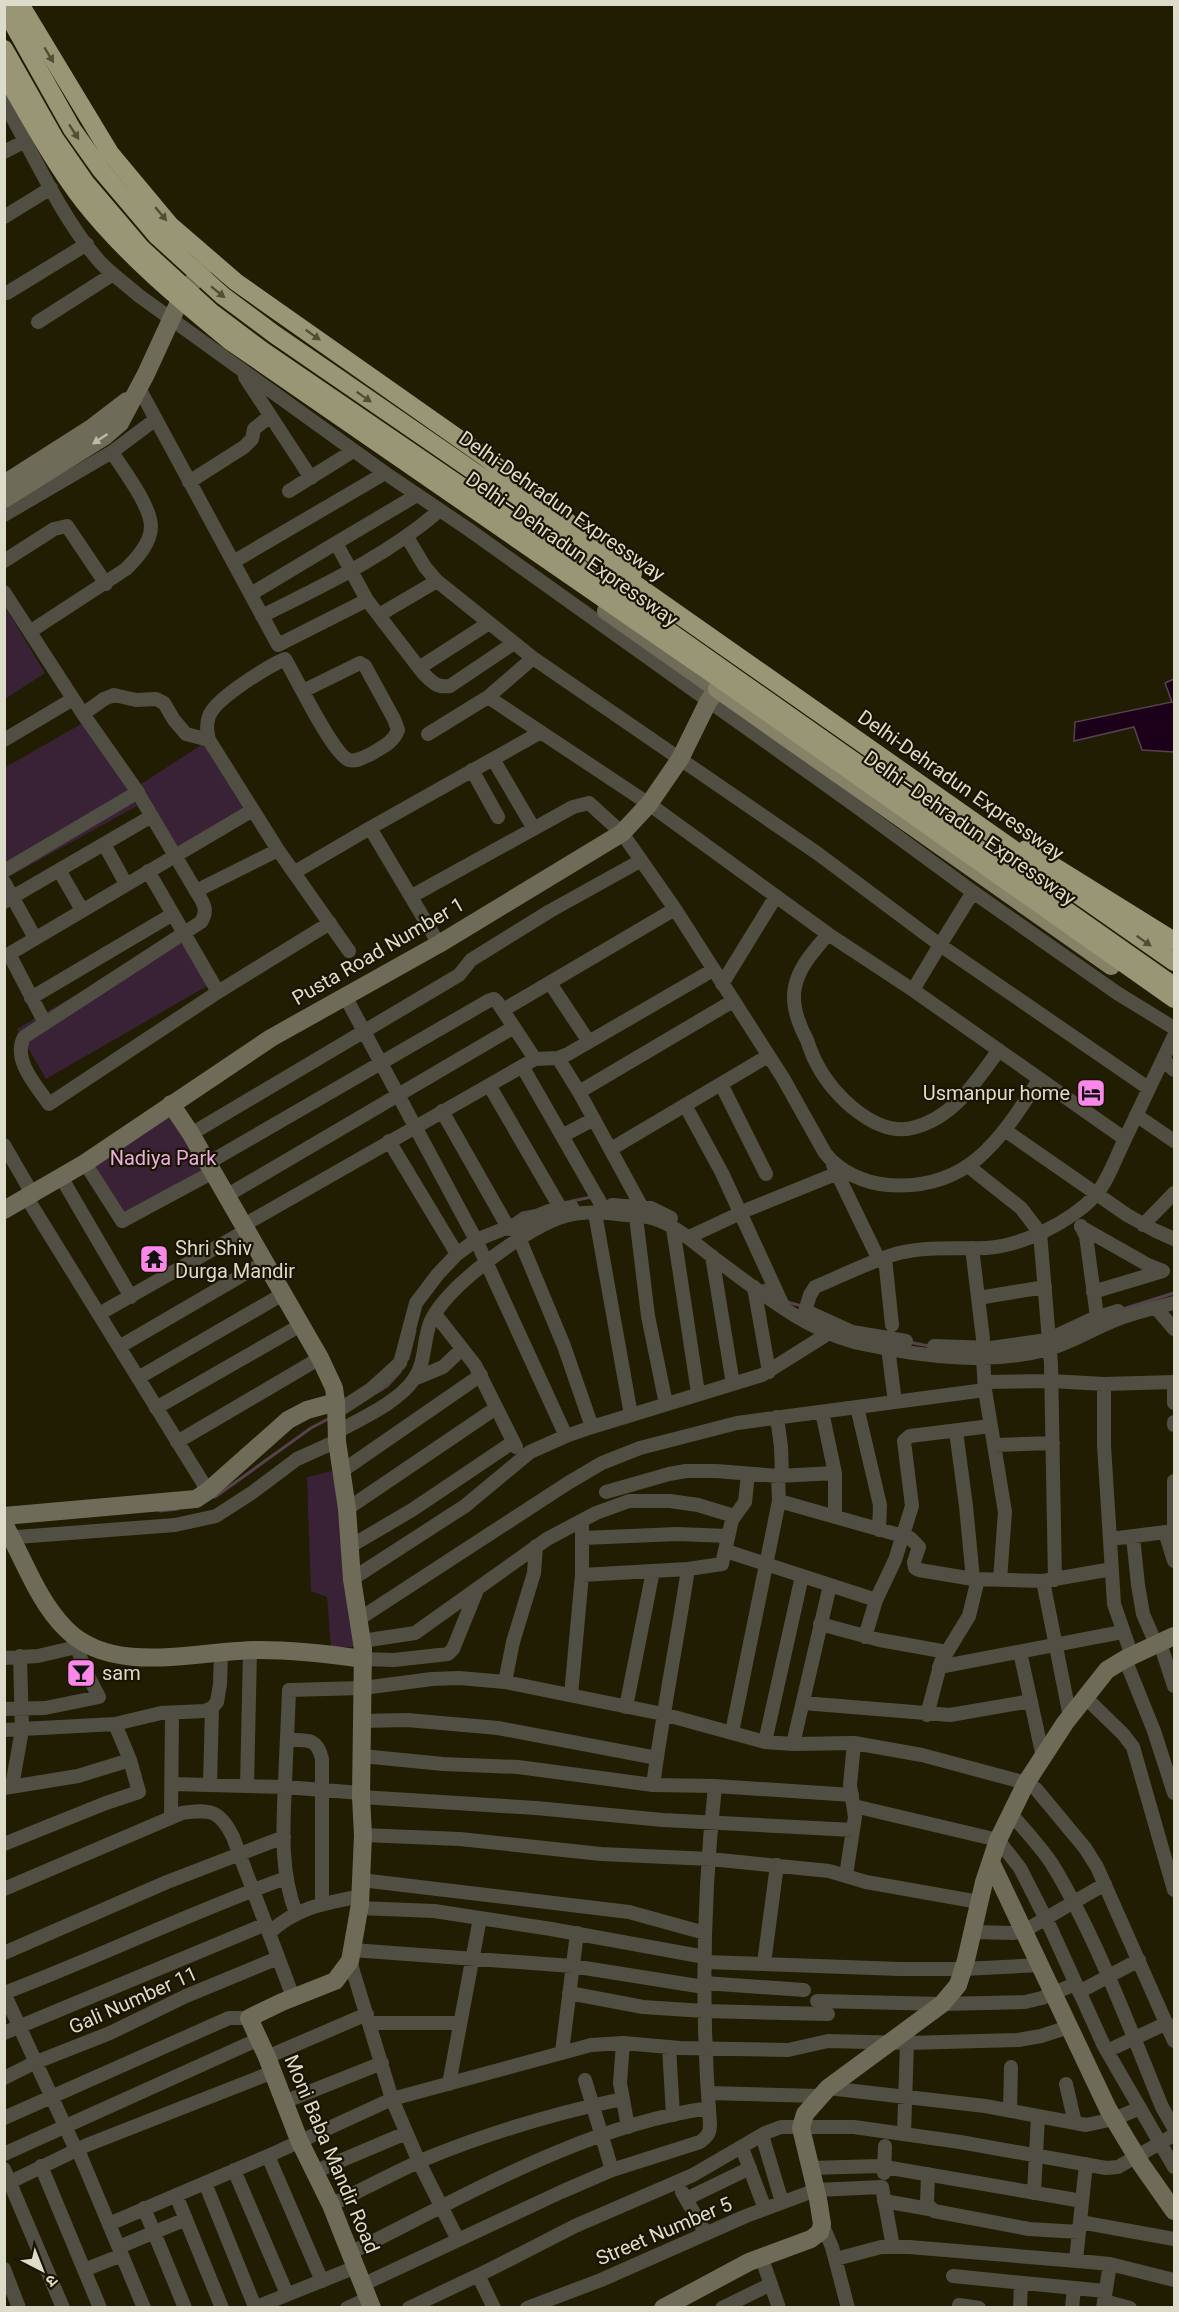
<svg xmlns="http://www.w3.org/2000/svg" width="1179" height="2312" viewBox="0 0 1179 2312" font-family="Roboto,'Noto Sans Devanagari',sans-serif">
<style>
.green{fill:#392236}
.water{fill:#1c0019;stroke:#56424e;stroke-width:1.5}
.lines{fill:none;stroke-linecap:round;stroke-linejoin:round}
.stream{stroke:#56424e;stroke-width:3}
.street{stroke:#514f43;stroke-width:14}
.secondary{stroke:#6e6c58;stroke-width:18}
.primary{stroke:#858268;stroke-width:18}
.highway{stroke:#999676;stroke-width:18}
.highway-bridge{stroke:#999676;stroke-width:18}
.oneway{fill:#524e35}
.oneway2{fill:#bcbaa8}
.labels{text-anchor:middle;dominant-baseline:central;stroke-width:4.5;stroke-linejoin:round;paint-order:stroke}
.street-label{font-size:20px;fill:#dddbca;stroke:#181400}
.poi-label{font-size:20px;fill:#dddbca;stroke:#181400;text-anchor:start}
.park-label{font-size:20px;fill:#edace2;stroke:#181400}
</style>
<rect width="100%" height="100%" fill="#211d02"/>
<path class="green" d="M5 607 45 673 5 699H4Z
M88 720 137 806 5 879 4 768Z
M209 740 253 810 181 852 135 788Z
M178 936 207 986 46 1079 17 1029Z
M176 1112 213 1172 119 1218 89 1163Z
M337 1470 354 1647H331L327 1597 311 1591 307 1477Z"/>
<path class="water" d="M1174 679V752L1142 750 1134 727 1074 741 1075 722 1172 702 1165 683Z"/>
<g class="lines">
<path class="stream" d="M572 1201 592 1197
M515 1218 522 1213 533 1211
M764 1285 769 1291
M787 1302 802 1306
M1123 1309 1174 1293
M908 1342 929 1346
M408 1359 415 1331
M376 1393 387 1386 400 1372
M215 1497 311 1428 330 1418
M160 1511 178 1509"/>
<path class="street" d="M4 102C32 152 62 219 100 262 111 274 126 284 138 295L385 473 468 529 853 804 973 892 1117 993 1174 1028
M4 152 25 141
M4 217 51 188
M7 293 87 244
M38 322 113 274
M245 377 311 478
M139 388 278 645 367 600 423 673C432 682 437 688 450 686L514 643
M189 482 244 447 252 439 254 429 270 416
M289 491 353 451
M4 515 112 452 156 419
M407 537 425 567 437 581 533 658 817 853 940 945 973 892
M336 543 417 495
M4 561 54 529 67 526 106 584
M233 562 385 473
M4 592 83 714 135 788 196 891 278 850
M251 594 336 543 367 600
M379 615 437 581
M262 616C324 585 387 556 440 510
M31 631 126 569C137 558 151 543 151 526 150 504 123 470 112 452
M533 658 488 697 649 804 828 934 913 990 1125 1139C1116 1157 1108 1181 1095 1196 1070 1222 1022 1246 986 1248 958 1249 927 1246 899 1253 870 1261 842 1276 815 1287L810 1295 803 1318
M419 668 489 623
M303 691 360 663 365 666 394 719 398 730C393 743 382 747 371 754 364 757 357 762 349 760 333 755 296 677 285 659 267 667 216 698 209 716 206 725 207 731 209 740L278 850 349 951
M83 714 104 699 114 695 136 700 156 699 164 703 174 720 186 734 209 740
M428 734 488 697
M4 740 73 699
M493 759 534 829
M472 770 498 817
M104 844 126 884
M59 870 82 910
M4 871 138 792
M148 871 218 992
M295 872 370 828
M4 882 35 938
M196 891C203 902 209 910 201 922L24 1037C12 1060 36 1085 49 1104L218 992 330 923
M412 896 573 807 589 803 622 833 675 909 783 1078 825 1153C840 1172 864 1183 888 1185 968 1191 1000 1140 1039 1080
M4 902 152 816
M828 934C815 950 799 966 795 987 791 1005 799 1025 807 1040 810 1049 813 1058 818 1066 833 1095 876 1137 912 1128 954 1118 975 1082 999 1050
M439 944 370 828 541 732
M9 954 45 1023
M4 957 253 810
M550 983 589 1042
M722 984 776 896
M913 990 940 945 1148 1088
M345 996 476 1240 566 1436
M31 998 173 914
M503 1010 675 909
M558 1058 579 1092 645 1213
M1163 1059 1174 1070
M522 1066 601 1204
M721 1084 766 1174
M489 1085 561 1209
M579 1092 733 1001
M685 1105 722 1173 784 1308
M442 1111 509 1229
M1136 1115 1174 1141
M1006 1131 1127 1215 1154 1230 1174 1239
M191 1134 459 975 471 960 550 911 640 861
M562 1136 594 1119
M1125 1139 1174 1036
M389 1141 457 1254
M4 1145 33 1195
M611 1149 768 1056
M85 1163 122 1221 213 1172
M208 1163 488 1001 494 999 498 1003 535 1059
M833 1165 879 1260
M968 1166 1021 1208 1040 1233 1051 1364 1055 1580
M61 1177 131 1297
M226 1196 514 1027
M27 1198 208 1491
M612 1205 651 1208 671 1218
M595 1213 631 1415
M636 1217 648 1316 666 1404
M244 1225 535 1059 558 1058 568 1054 713 970
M1143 1225 1174 1193
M1081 1226 1086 1236 1098 1324
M1081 1227 1148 1265 1163 1271 1093 1292
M673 1228 698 1393
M517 1233 564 1346 592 1427
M689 1237 749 1209 838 1173
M972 1248 983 1339
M712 1256 733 1384
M885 1258 892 1325
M754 1287 769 1372
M978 1298 1045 1287
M1156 1308 1174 1329
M810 1313 852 1332 906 1341
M99 1314 247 1230
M435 1314 475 1365 516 1447
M934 1346 991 1348 1047 1340 1092 1319 1118 1311
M119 1347 265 1262
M888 1348 895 1402
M983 1358 985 1390 1005 1512 1000 1580
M138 1378 283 1294
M414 1379 443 1367 462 1349
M985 1382 1051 1381 1104 1384 1174 1382
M1174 1382V1403
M1104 1384V1445L1114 1604 1132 1656
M857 1407 880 1505 879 1530
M156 1408 301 1325
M336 1412 370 1390 400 1363 416 1303 438 1274 457 1254 476 1240 549 1211 572 1207
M822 1412 835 1473V1517
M777 1417 781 1447 782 1476
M1174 1422V1425
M956 1431 966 1506 973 1579
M337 1432C360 1419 399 1402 414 1379 426 1362 423 1341 430 1323 445 1287 523 1231 559 1218 578 1211 598 1212 617 1214 627 1216 638 1215 647 1217 673 1222 694 1243 714 1258 759 1291 807 1332 863 1344 923 1357 989 1365 1049 1349 1072 1342 1091 1330 1113 1321 1132 1313 1154 1308 1174 1303
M177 1442 320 1358
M994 1445 1053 1443
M342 1471 481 1375
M606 1492 669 1474 686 1471H716L778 1476 835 1473
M779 1501 910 1538 919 1547 914 1562 915 1568 919 1570 973 1579 1043 1581 1112 1569
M347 1509 496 1408
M1174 1531V1481
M1165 1532 1174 1561
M1133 1537 1138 1585 1143 1614 1156 1644
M4 1538 175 1525 216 1516 253 1492 297 1459 337 1441
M583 1538 677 1534 728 1536
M1110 1539 1174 1531
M349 1547 412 1510 513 1442
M726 1551 876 1600
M582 1575 688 1569 722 1564 732 1520 745 1502 748 1474
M352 1579 465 1506 530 1452 566 1436 592 1427 762 1375 829 1333
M1043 1581 1070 1717
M359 1619 568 1483 602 1463 640 1448 737 1423 985 1390
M820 1624 880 1640 947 1652
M865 1637 876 1600 895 1560 912 1506 904 1441 910 1436 991 1426
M362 1641 415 1633 547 1539 596 1513 629 1501H670L698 1505 734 1516
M1160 1643 1174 1686
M1020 1652 1043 1757
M4 1658 38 1656 85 1645
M363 1659 394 1660 448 1654 453 1649 477 1590
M1125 1659 1154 1731 1174 1793
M939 1667 1122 1632
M505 1682 513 1642 534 1573 536 1546
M571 1695 582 1575V1521
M1085 1697 1123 1734 1133 1747 1174 1890
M803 1703 950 1715 1031 1701
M626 1707 653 1571
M4 1709 45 1708 99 1697 85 1670 77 1647
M927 1715 941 1662 969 1616 978 1579
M361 1721 407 1720 498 1728 657 1758
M4 1730 115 1724 161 1713 204 1711 212 1708 217 1702 220 1684 221 1653
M732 1732 779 1501 778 1476
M287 1740C306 1740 317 1737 322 1759V1904
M765 1742 802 1576
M793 1744 830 1585
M362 1756 443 1764 518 1767 653 1785 715 1786 852 1795
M172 1784 285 1787 361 1793
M210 1784 212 1708
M653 1785C663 1712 677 1641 688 1569
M12 1786 22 1730 20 1656
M247 1786 250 1651
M4 1788 78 1776 130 1760
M361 1797 536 1808 663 1820 853 1830
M854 1806 998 1840 1020 1868 1051 1929 1104 2046 1174 2167
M1011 1814C1025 1830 1040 1846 1052 1864 1096 1936 1130 2029 1162 2107L1174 2128
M171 1818 172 1713
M363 1835 460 1839 601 1854 710 1859 829 1871 866 1882 979 1902
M4 1844 106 1803 139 1792 130 1760 115 1724
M846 1875 855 1817 850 1785 854 1743
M361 1880 629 1912 705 1933
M4 1889 182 1813C210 1809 220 1810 233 1837L293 1997
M359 1908 434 1911 551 1929 705 1957
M296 1913C280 1872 283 1827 285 1784 286 1753 288 1721 289 1690L363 1688 432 1679 459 1678 505 1682 663 1714 765 1742 793 1744 854 1743 922 1755 1026 1783 1036 1789 1085 1848 1097 1867 1174 2041
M973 1932 1013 1933 1024 1931 1105 1884
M269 1933C297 1907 325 1903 361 1896
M352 1950 572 1966 704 1987
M4 1953 167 1882 284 1837
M350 1961 392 2099 419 2162 458 2240
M705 1962 900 1969H963L1040 1965
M764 1963 777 1865
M704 1983 804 1990
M1079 1992 1139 1960
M4 1993 76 2150H78L144 2308
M4 1993C99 1957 191 1912 286 1878
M569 1993 643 2007 704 2011 828 2014
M817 2001 942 2004 1025 2002 1042 1998 1075 1984
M370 2023H460
M4 2033 266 1924
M623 2043 620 2083 628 2127
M669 2047 673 2115
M1107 2051 1167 2023
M562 2052 577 1933
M267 2057 367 2014
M4 2078 34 2063 110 2033 186 1996 278 1958
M585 2080 612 2170
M449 2084 480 1918
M1066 2084 1075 2123
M828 2088 985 2106 1086 2125 1114 2119 1140 2108
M708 2093 819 2096
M284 2102 382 2063
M1010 2111 1011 2067
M4 2118 229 2018H249
M904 2134 907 2043
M762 2135 782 2202
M742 2148 765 2209
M4 2154 259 2039
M268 2156 322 2281
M41 2166 100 2308
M810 2168 879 2166 1082 2201
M4 2169 63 2308
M234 2170 287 2294
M314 2172 406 2133
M884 2173 885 2146
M928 2174 927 2204 934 2211 1029 2229 1079 2232
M205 2183 255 2307
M4 2185 87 2145 273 2072
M682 2192 706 2234
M1034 2193 1038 2116
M176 2195 222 2308
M686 2199 750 2168
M884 2201 929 2209
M331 2205C362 2190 393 2173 425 2159 488 2133 556 2113 622 2099
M144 2208 185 2308
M1080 2222 1174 2239
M109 2224 268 2156 392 2099 591 2045 623 2043 680 2048 788 2050 828 2041 907 2043 1018 2040 1041 2036 1069 2027
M822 2224 832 2247 848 2308
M119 2247 186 2219
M350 2253C464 2197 582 2126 709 2108
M761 2256 779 2308
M836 2259 881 2247H909L1089 2262 1110 2264 1174 2280
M1076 2260 1086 2164
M4 2269 19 2308
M84 2270 122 2255
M478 2275 494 2308
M953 2276 1105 2291
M364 2284 561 2192 612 2170 700 2142C708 2136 710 2133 710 2124 701 2011 703 1898 715 1786
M1104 2301 1130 2308
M959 2305 979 2308
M254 2308 356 2267
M347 2308 369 2298
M409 2308 489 2270 575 2226 693 2175 765 2133 781 2127H854L960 2142 1106 2168 1118 2167 1174 2135
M527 2308 601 2280 746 2216 816 2190 882 2187 893 2247
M722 2308 771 2284
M1020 2308 1021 2283
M1072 2308 1074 2288
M1103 2308 1110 2264"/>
<path class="secondary" d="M4 484 93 427 127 401
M4 499 105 436 120 423 146 374 180 300 207 262
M606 611 717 689
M171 1104 191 1134 320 1358 334 1388 336 1402 337 1441 347 1509 352 1579 363 1649 361 1797 363 1835 360 1904 350 1961 335 1981 282 2002 249 2018 267 2057 299 2140 331 2205 372 2308
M4 1210 85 1163 271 1038 439 944 622 833 649 804 680 759 708 702 723 681
M4 1516 196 1499 208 1491 288 1420 307 1410 336 1402
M4 1524C24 1559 37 1600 66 1629 113 1677 200 1650 259 1650 294 1650 329 1654 363 1659
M991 1862 1108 2109 1141 2164 1174 2211
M663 2308 749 2262 811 2239 820 2232 822 2224 818 2199 801 2128 805 2114 828 2088 942 2004 958 1985 966 1960 984 1882 998 1840 1026 1783 1065 1723 1107 1670 1125 1659 1174 1636"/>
<path class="primary" d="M717 689 1111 966"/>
<path class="highway" d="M20 4 110 153 170 225 236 282 485 457 633 573
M4 74C30 117 53 162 84 202 126 255 179 299 230 341L723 681 1174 999
M1026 849 1174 941"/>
<path class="highway-bridge" d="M4 8 72 129 101 170 156 235 223 296 274 334 521 504 1174 962
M4 49 55 139 85 182 142 249 211 312 263 351 515 523 1174 986"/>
</g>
<defs><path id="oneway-solid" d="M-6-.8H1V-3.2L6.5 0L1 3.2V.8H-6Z" transform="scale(1.5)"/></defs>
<g class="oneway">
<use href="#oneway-solid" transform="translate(49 55) rotate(59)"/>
<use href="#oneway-solid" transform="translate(74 132) rotate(57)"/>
<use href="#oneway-solid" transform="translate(161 214) rotate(50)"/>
<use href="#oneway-solid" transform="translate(218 292) rotate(39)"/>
<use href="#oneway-solid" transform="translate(313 335) rotate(35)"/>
<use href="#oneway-solid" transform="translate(364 397) rotate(35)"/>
<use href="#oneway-solid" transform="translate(1144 941) rotate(35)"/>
</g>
<use class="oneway2" href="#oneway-solid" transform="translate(100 439) rotate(146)"/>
<defs>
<g id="hotel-square" transform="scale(1.5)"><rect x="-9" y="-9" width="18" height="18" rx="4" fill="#f988e9" stroke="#181400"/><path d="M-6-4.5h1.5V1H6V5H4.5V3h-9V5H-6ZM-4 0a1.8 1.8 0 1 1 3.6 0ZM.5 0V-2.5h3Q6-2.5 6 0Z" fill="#111"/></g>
<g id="temple-square" transform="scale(1.5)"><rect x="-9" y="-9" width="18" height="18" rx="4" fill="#f988e9" stroke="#181400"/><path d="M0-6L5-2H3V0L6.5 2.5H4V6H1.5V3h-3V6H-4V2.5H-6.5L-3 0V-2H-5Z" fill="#111"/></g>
<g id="bar-square" transform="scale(1.5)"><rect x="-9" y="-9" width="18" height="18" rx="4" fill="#f988e9" stroke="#181400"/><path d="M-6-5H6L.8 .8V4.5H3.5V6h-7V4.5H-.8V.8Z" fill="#111"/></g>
</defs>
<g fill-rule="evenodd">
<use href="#hotel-square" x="1091" y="1093"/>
<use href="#temple-square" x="154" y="1259"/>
<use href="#bar-square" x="81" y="1673"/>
</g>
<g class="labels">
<g class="street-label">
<text transform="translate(562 506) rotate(35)">Delhi-Dehradun Expressway</text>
<text transform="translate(572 549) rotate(35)">Delhi–Dehradun Expressway</text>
<text transform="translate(961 785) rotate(35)">Delhi-Dehradun Expressway</text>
<text transform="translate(970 828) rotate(35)">Delhi–Dehradun Expressway</text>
<text transform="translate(378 951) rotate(-30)">Pusta Road Number 1</text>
<text transform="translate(133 2000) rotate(-24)">Gali Number 11</text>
<text transform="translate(332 2154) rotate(67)">Moni Baba Mandir Road</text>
<text transform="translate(664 2231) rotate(-23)">Street Number 5</text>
</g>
<g class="poi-label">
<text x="1070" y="1093" text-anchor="end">Usmanpur home</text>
<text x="175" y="1248">Shri Shiv<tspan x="175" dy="23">Durga Mandir</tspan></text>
<text x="102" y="1673">sam</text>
</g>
<g class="park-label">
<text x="163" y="1158">Nadiya Park</text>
</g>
</g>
<rect width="1179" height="2312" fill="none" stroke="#dddbca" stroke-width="12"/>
<g transform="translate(42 2270) rotate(138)" stroke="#181400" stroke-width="4.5" paint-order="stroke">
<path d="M0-4.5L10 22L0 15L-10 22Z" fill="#dddbca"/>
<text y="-9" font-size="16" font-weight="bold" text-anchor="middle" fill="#dddbca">उ</text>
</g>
</svg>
